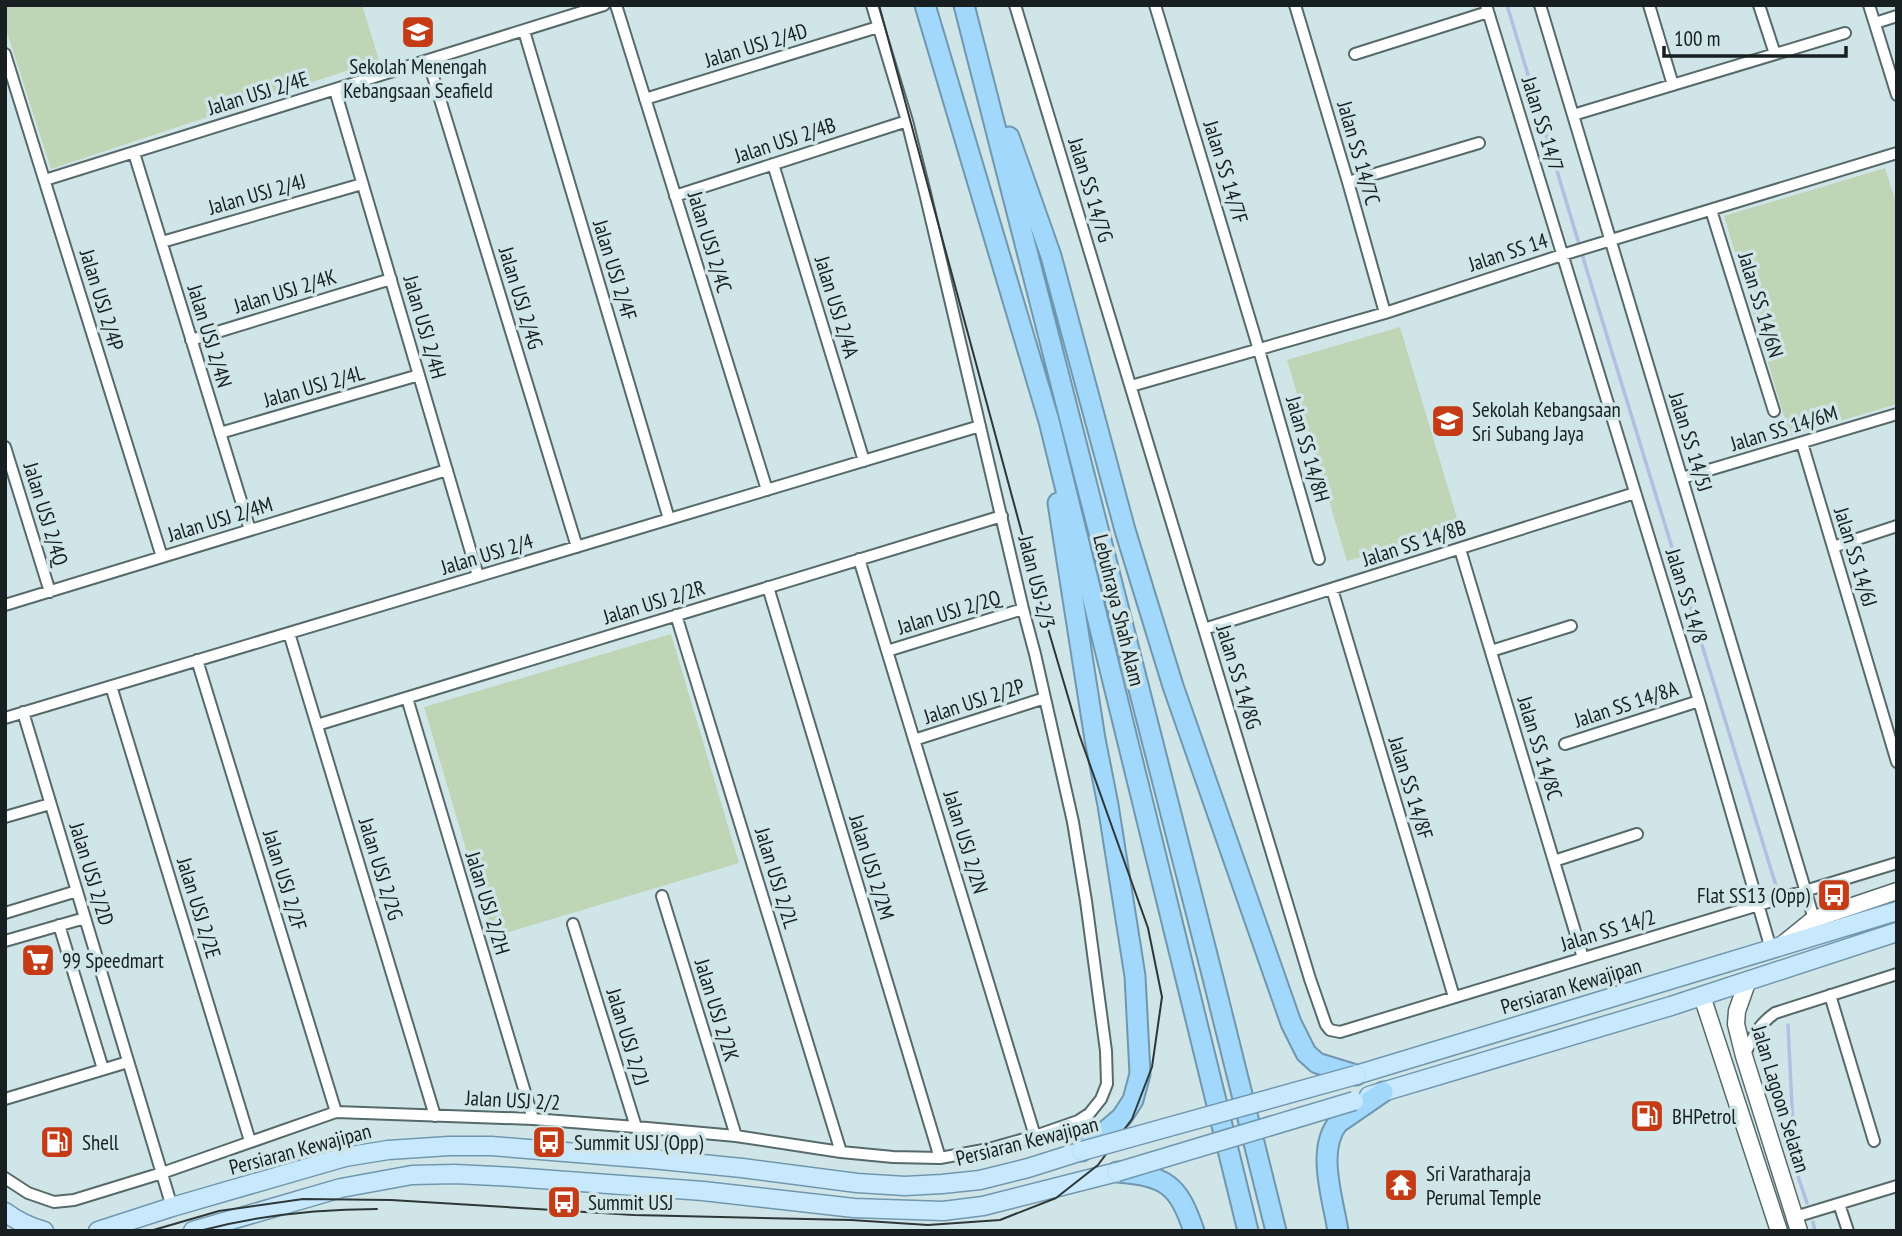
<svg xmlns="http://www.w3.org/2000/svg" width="1902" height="1236" viewBox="0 0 1902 1236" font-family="'PT Sans Narrow',sans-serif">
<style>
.green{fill:#bfd5b6}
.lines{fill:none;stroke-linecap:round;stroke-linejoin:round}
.stream{stroke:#b3bfe2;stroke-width:3.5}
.street-casing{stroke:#576a6b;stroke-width:14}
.secondary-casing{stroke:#576a6b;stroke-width:19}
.primary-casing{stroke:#7197ae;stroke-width:21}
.highway-casing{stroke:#7197ae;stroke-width:23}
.street{stroke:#fff;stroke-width:10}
.secondary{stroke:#fff;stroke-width:16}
.primary{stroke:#c7e8fd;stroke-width:18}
.highway{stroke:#a1d8fb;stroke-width:19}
.tram{stroke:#2e3738;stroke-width:2}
.primary-bridge-casing{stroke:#7197ae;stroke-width:21;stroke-linecap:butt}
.primary-bridge{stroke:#c7e8fd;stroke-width:18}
.labels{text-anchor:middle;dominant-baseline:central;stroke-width:7;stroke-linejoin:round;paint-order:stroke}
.street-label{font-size:21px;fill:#171f20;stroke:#d0e5e7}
.poi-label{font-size:21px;fill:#171f20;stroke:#d0e5e7;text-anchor:start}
</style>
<rect width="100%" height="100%" fill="#d0e5e7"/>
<path class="green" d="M5 5H362L379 60 51 169 5 26Z
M1885 168 1897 206V404L1790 436 1724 216Z
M1400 327 1460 528 1347 561 1287 360Z
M671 634 739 863 492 937 424 707Z"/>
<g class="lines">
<path class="stream" d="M1507 5 1595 297 1777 889
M1788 1025 1795 1167 1807 1203
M1813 1222 1815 1231"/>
<g class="street-casing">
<path id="street" d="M616 5 767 490
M1015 5 1310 979 1326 1025 1330 1030 1340 1032 1897 863
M1155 5 1259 350 1319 559
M1295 5 1348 182 1385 313
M1486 5 1699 701 1771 949
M1540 5 1814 919
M1649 5 1673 85
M1759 5 1775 54
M1869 5 1897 95
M1875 23 1897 16
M524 31 669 519
M5 54 162 557
M1355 54 1488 12
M428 60 577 547
M335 90 478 576
M645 99 878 27
M1573 115 1845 33
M134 153 250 530
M773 164 864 461
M45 180 604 5
M1348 182 1479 143
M675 196 907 121
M1711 210 1774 411
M162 242 362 184
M191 340 391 279
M1131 386 1385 313 1562 255 1897 153
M220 433 419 375
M1802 443 1897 762
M5 447 50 592
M1682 478 1897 414
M1833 547 1897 526
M1460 549 1583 958
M859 559 1035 1136
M768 587 940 1158
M1332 589 1454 997
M5 605 447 470
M676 615 841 1152
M1204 629 1635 493
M289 633 435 1116
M887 651 1023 609
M1491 651 1571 626
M197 660 336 1112
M111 686 250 1141
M407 698 533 1119
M23 712 172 1207
M5 718 980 426
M317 725 1002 516
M914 740 1045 698
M1565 744 1699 701
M5 817 50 804
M1554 861 1637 834
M662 896 736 1136
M5 913 77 891
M573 924 636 1127 651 1159
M59 925 103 1069
M5 941 85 918
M1830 995 1874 1141
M1744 1056C1753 1037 1758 1025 1775 1013L1897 974
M5 1099 128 1062
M5 1178 28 1193 54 1202 74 1200 162 1173 336 1112 533 1119 636 1127 736 1136 841 1152 893 1157 940 1158 989 1149 1035 1136 1078 1121 1089 1114 1101 1099 1107 1084 1106 1051 1086 901 1073 822 1035 654 1023 609 925 193 907 121 872 5
M1839 1204 1848 1231
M1795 1217 1897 1186"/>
</g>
<g class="secondary-casing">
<path id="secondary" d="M1783 944 1814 919 1897 891
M1748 980 1737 1011 1736 1024 1744 1056 1799 1231
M1702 996 1779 1231"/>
</g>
<g class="primary-casing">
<path id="primary" d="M1356 1075 1897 911
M1369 1096 1671 1006 1897 932
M5 1212C17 1221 29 1227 44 1231
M98 1231 172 1207 345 1157 388 1150 449 1146H491L651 1159 742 1168 857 1183 905 1186 942 1184 980 1180 1028 1168 1082 1151
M193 1231 341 1188 412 1175 455 1174 513 1177 703 1191 854 1208 943 1211 983 1206 1117 1172"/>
</g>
<g class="highway-casing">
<path id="highway" d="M925 5 1049 421 1248 1231
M964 5 1213 978 1276 1231
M1009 137 1051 256 1125 530 1173 686 1291 1023 1306 1053 1317 1063 1356 1075
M1058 503 1095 739 1108 805 1135 976 1140 1074 1133 1100 1122 1117 1082 1151
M1117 1172C1166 1176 1178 1184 1194 1231
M1338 1231C1333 1199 1316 1150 1338 1123L1383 1092"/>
</g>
<use href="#street" class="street"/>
<use href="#secondary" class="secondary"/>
<use href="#primary" class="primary"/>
<use href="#highway" class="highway"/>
<path class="tram" d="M150 1231 219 1211 303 1199 391 1200 634 1215 851 1220 928 1225 1000 1220 1056 1198 1098 1165 1132 1119 1152 1067 1162 997 1148 928 1079 734 1046 622 879 5
M199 1231C256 1216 318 1209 377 1209"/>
<g class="primary-bridge-casing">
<path id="primary-bridge" d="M1082 1151 1356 1075
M1117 1172 1354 1101"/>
</g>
<use href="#primary-bridge" class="primary-bridge"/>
</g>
<defs>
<g id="school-square" transform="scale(1.75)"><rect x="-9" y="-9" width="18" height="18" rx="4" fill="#c43b16" stroke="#d0e5e7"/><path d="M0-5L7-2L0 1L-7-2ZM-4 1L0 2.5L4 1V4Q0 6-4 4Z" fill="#fff"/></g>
<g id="bus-square" transform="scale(1.75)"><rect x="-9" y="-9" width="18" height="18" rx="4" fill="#c43b16" stroke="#d0e5e7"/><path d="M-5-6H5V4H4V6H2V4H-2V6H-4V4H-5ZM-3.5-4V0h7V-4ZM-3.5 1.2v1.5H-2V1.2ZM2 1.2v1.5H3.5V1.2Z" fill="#fff"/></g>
<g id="supermarket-square" transform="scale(1.75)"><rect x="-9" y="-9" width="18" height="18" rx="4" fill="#c43b16" stroke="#d0e5e7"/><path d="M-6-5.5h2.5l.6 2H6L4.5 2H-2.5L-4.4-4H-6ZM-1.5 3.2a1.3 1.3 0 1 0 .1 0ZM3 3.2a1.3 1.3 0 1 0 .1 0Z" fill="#fff"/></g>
<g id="fuel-square" transform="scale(1.75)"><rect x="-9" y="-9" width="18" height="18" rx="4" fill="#c43b16" stroke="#d0e5e7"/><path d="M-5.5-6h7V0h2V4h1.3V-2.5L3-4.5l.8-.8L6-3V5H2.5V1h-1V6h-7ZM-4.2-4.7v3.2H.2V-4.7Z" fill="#fff"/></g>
<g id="temple-square" transform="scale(1.75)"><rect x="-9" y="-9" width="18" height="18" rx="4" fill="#c43b16" stroke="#d0e5e7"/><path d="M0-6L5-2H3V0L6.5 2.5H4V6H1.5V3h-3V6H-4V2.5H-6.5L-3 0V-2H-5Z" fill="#fff"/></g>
</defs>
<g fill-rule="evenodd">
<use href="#school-square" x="418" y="32"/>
<use href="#school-square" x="1448" y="421"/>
<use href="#bus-square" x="1834" y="895"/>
<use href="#supermarket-square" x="38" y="960"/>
<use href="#fuel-square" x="1647" y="1116"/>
<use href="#fuel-square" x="57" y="1142"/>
<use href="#bus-square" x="549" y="1142"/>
<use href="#temple-square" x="1401" y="1185"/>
<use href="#bus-square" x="564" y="1202"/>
</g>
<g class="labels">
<g class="street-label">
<text transform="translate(756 45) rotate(-17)">Jalan USJ 2/4D</text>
<text transform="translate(258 93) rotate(-17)">Jalan USJ 2/4E</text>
<text transform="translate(1543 124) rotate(73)">Jalan SS 14/7</text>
<text transform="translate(785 140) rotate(-18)">Jalan USJ 2/4B</text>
<text transform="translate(1359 153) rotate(74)">Jalan SS 14/7C</text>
<text transform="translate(1226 172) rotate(73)">Jalan SS 14/7F</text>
<text transform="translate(1091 190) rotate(73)">Jalan SS 14/7G</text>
<text transform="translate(257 194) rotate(-16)">Jalan USJ 2/4J</text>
<text transform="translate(710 242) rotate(73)">Jalan USJ 2/4C</text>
<text transform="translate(1508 252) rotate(-18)">Jalan SS 14</text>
<text transform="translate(615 270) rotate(73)">Jalan USJ 2/4F</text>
<text transform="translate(285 291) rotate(-17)">Jalan USJ 2/4K</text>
<text transform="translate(521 298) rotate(73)">Jalan USJ 2/4G</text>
<text transform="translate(102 300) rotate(73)">Jalan USJ 2/4P</text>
<text transform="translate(1761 305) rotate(73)">Jalan SS 14/6N</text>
<text transform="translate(837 307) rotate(73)">Jalan USJ 2/4A</text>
<text transform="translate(425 327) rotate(74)">Jalan USJ 2/4H</text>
<text transform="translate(210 336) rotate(73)">Jalan USJ 2/4N</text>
<text transform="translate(314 386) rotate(-16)">Jalan USJ 2/4L</text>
<text transform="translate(1784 428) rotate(-17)">Jalan SS 14/6M</text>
<text transform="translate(1691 442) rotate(73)">Jalan SS 14/5J</text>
<text transform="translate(1308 449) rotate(74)">Jalan SS 14/8H</text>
<text transform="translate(46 514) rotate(73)">Jalan USJ 2/4Q</text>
<text transform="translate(220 519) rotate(-17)">Jalan USJ 2/4M</text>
<text transform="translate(1414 543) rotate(-18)">Jalan SS 14/8B</text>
<text transform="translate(487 554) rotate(-17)">Jalan USJ 2/4</text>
<text transform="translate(1856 557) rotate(73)">Jalan SS 14/6J</text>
<text transform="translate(1037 582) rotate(76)">Jalan USJ 2/3</text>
<text transform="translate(1687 596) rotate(73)">Jalan SS 14/8</text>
<text transform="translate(654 602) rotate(-17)">Jalan USJ 2/2R</text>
<text transform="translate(1119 610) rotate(76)">Lebuhraya Shah Alam</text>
<text transform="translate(949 612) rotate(-17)">Jalan USJ 2/2Q</text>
<text transform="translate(1239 677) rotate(73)">Jalan SS 14/8G</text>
<text transform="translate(974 701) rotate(-18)">Jalan USJ 2/2P</text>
<text transform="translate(1626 704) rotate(-18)">Jalan SS 14/8A</text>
<text transform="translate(1540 748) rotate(73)">Jalan SS 14/8C</text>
<text transform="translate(1411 788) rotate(73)">Jalan SS 14/8F</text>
<text transform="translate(966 842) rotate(73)">Jalan USJ 2/2N</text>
<text transform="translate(872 867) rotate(73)">Jalan USJ 2/2M</text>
<text transform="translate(381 869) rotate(73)">Jalan USJ 2/2G</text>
<text transform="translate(92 874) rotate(73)">Jalan USJ 2/2D</text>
<text transform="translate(777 878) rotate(73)">Jalan USJ 2/2L</text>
<text transform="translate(285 880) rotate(73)">Jalan USJ 2/2F</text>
<text transform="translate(488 903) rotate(73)">Jalan USJ 2/2H</text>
<text transform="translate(199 908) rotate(73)">Jalan USJ 2/2E</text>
<text transform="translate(1608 930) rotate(-17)">Jalan SS 14/2</text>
<text transform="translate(1571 986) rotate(-17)">Persiaran Kewajipan</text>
<text transform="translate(717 1010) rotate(73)">Jalan USJ 2/2K</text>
<text transform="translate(628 1037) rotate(73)">Jalan USJ 2/2J</text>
<text transform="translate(1781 1099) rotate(73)">Jalan Lagoon Selatan</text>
<text transform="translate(513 1100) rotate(3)">Jalan USJ 2/2</text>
<text transform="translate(1027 1141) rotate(-14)">Persiaran Kewajipan</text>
<text transform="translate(300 1149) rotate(-15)">Persiaran Kewajipan</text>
</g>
<g class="poi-label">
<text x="418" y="66" text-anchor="middle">Sekolah Menengah<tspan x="418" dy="24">Kebangsaan Seafield</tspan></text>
<text x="1472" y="409">Sekolah Kebangsaan<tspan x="1472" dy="24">Sri Subang Jaya</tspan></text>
<text x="1810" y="895" text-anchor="end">Flat SS13 (Opp)</text>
<text x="62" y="960">99 Speedmart</text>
<text x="1672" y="1116">BHPetrol</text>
<text x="82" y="1142">Shell</text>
<text x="574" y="1142">Summit USJ (Opp)</text>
<text x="1426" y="1173">Sri Varatharaja<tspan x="1426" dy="24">Perumal Temple</tspan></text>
<text x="588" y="1202">Summit USJ</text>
</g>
</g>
<rect width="1902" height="1236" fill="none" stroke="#171f20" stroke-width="14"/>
<path d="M1664 46v10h182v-10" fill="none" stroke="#171f20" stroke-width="3.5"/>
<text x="1674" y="46" font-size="21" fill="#171f20" stroke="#d0e5e7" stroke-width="5" paint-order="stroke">100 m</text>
</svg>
